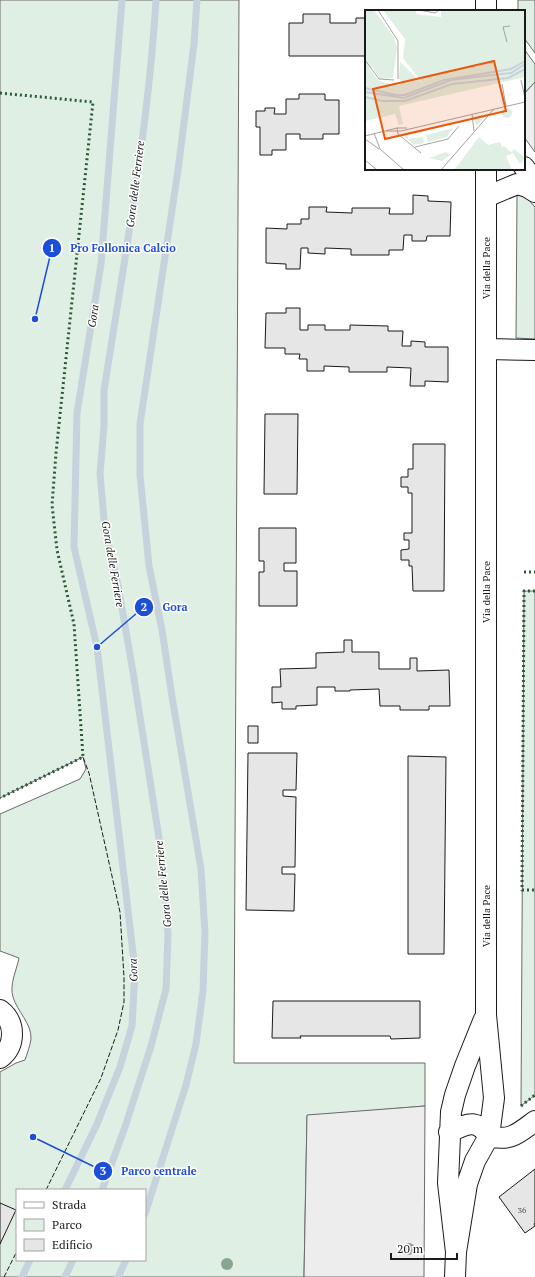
<svg xmlns="http://www.w3.org/2000/svg" width="535" height="1277" viewBox="0 0 535 1277" font-family="'PT Serif',serif">
<style>
.green{fill:#e0efe3;stroke:#6a6a6a;fill-rule:evenodd}
.parking{fill:#ededed;stroke:#6a6a6a}
.lines{fill:none;stroke-linecap:round;stroke-linejoin:round}
.stream{stroke:#c6d2dc;stroke-width:7}
.building{fill:#e6e6e6;stroke:#1a1a1a}
.street-casing{stroke:#1a1a1a;stroke-width:22}
.street{stroke:#fff;stroke-width:20}
.hedge{stroke:#2b5a34;stroke-width:3;stroke-dasharray:2 3;stroke-linecap:butt}
.fence{stroke:#1a1a1a;stroke-width:1;stroke-dasharray:5 2;stroke-linecap:butt}
.tree{fill:#8aa48f}
.labels{text-anchor:middle;dominant-baseline:central;stroke-width:3;stroke-linejoin:round;paint-order:stroke}
.number-label{font-size:8px;fill:#4d4d4d}
.street-label{font-size:10px;fill:#1a1a1a;stroke:#fff}
.water-label{font-size:11px;font-style:italic;fill:#1a1a1a;stroke:#fff}
.inset-river{fill:none;stroke:#c6d2dc;stroke-width:2}
.inset-road{fill:none;stroke:#a3a3a3;stroke-width:1}
.view{fill:#e8590c;fill-opacity:0.15;stroke:#e8590c;stroke-width:2}
.inset-edge{fill:none;stroke:#1a1a1a;stroke-width:2}
.leader{fill:none;stroke:#1d4ed8;stroke-width:1.5}
.callout-dot{fill:#1d4ed8;stroke:#fff;stroke-width:1.5}
.mark-label{font-size:12px;text-anchor:middle;font-weight:bold;fill:#fff}
.callout-label{font-size:11px;text-anchor:middle;font-weight:bold;fill:#1d4ed8;stroke:#fff;stroke-width:3;stroke-linejoin:round;paint-order:stroke}
</style>
<rect width="100%" height="100%" fill="#fff"/>
<path class="green" d="M0 0H239L234 1063H425V1106L307 1116 304 1277H0V1072L16 1063 25 1060C27 1054 30 1046 31 1039 32 1024 17 1011 13 997 9 985 17 969 19 958L0 951V814L80 779 86 769 83 757 0 798ZM17 1190H145V1260H17Z
M518 0H535V53L524 38V11H518Z
M524 49 535 64V82L524 94Z
M517 195 525 196 535 207V339L516 338Z
M524 591H535V1095L521 1106Z"/>
<path class="parking" d="M535 82V152L524 137V94Z
M425 1106 424 1277H304L307 1115Z"/>
<g class="lines">
<path class="stream" d="M65 1190 97 1124 120 1067 132 1026 135 970 97 647 74 547 77 413 101 264 122 0
M102 1190 125 1127 151 1046 166 989 168 934 162 857 133 672 118 585 105 530 100 474 104 426V391C124 261 148 131 156 0
M145 1214 186 1085 196 1044 203 991 205 933 201 869 173 703 162 630 149 566 140 475V424L178 170 194 44 197 0
M22 1277 30 1260
M65 1277 73 1260
M118 1277 126 1260"/>
</g>
<path class="building" d="M303 14H330V23H356V18H366V56H289V23H303Z
M299 94H325V100H339V134H323V139H300V134H286V150H272V155H260V127H256V111H265V108H275L274 114H286V99H299Z
M413 195 428 196V201L451 202 450 236H427L426 241H412V235H404L403 250H389V255H351V249L325 248V254L308 253V248H301L300 269H286V264L266 263V228L287 229V224H301V219H309V207H327L326 212 352 213V208H390L389 214H413Z
M286 308H300V330H308V325H325V330H350V325L388 326V331H403L402 346H411V341L425 342V347H448V382L425 381V386H410L411 368 387 367V372H349V367L324 366V371H307V359H299L300 354H285V348H265L266 313H286Z
M265 414H298L297 494H264Z
M413 444H445L444 591H413L412 566H409V560H401V550L409 549V540H404V533H412V493H408V487H401V477H408V469H413Z
M259 528H296V563H284V571H297V606H259V572H264V561H259Z
M344 640H352V652H379V669H410V658H417V671L449 670 450 706H429V710H400V706H380L379 689 350 690V691H335V687H317V705L296 706V709H282V702L272 703V687H281L280 669 316 668V653L344 652Z
M248 726H258V743H248Z
M248 753H297L296 790H283V796L296 797 295 867H282V874H295L294 911 246 910Z
M408 756 446 757 444 954H408Z
M273 1001H420V1038L391 1039 390 1036H300L301 1038H272Z
M535 1169V1223L534 1224 535 1226 525 1233 499 1197Z
M0 1203 16 1210 0 1244Z"/>
<g class="lines">
<g class="street-casing">
<path id="street" d="M486 0V11
M524 167 535 182
M486 197 517 184 527 187 535 192
M486 349 535 350
M0 1010C16 1022 16 1046 0 1058
M449 1132C468 1124 475 1118 489 1136
M489 1136C510 1142 519 1133 535 1121
M456 1252 467 1184 475 1161 489 1136 494 1098 486 1015V169
M455 1277 456 1252 448 1183 451 1112 455 1095 465 1066 484 1019"/>
</g>
<use href="#street" class="street"/>
<path class="hedge" d="M0 93 93 102 56 453 52 505 57 550 74 624 83 757 0 798
M524 572H535
M535 591H524L522 890H535
M521 1106 535 1095"/>
<path class="fence" d="M46 1190 101 1078 118 1030 124 1002V977L120 912 89 773 83 757
M4 1277 17 1251"/>
</g>
<g class="tree">
<circle cx="409" cy="1249" r="6"/>
<circle cx="227" cy="1264" r="6"/>
</g>
<g class="labels">
<g class="number-label">
<text x="522" y="1210">36</text>
</g>
<g class="street-label">
<text transform="translate(486 268) rotate(-90)">Via della Pace</text>
<text transform="translate(486 592) rotate(-90)">Via della Pace</text>
<text transform="translate(486 916) rotate(-90)">Via della Pace</text>
</g>
<g class="water-label">
<text transform="translate(135 184) rotate(-83)">Gora delle Ferriere</text>
<text transform="translate(93 316) rotate(-81)">Gora</text>
<text transform="translate(113 564) rotate(80)">Gora delle Ferriere</text>
<text transform="translate(163 884) rotate(-96)">Gora delle Ferriere</text>
<text transform="translate(133 970) rotate(-92)">Gora</text>
</g>
</g>
<g transform="translate(365 10)">
<rect width="160" height="160" fill="#fff"/>
<path d="M0 0H9L29 27 32 38 28 68 15 69 7 57 5 59 14 71 32 76 39 73 34 69 35 52 59 75 38 48 40 29 18 0H51V4L76 7V0H160V67L34 96 38 114 34 115 30 104 0 111ZM137 103a5 5 0 1 1 10 0a5 5 0 1 1-10 0ZM122 104 112 116H111L108 107ZM85 113V115L60 120 57 123 43 125V129L58 127 59 133 49 135 36 124ZM88 118 82 127 63 132 61 125ZM114 127 123 135 135 132 137 137 139 136 146 142 149 139 160 148 155 154 148 143 141 146 147 160H89ZM81 142 85 145 77 151 64 148Z" fill="#e0efe3"/>
<path class="inset-river" d="M0 78 31 85H40L79 70 146 59 160 51M0 82 39 88 86 70 146 63 160 54M0 87 18 91H40L87 74 143 68 160 59"/>
<path class="inset-road" d="M13 0 33 31V69M54 0 70 3 74 0M142 32 138 17 145 16M0 50 14 69 29 70M156 70 160 88M137 74 141 96M107 104 109 121M32 118 33 124 56 143M21 121H36L160 92M9 123 15 139 39 160M0 126 32 118H42M0 129 14 139M50 137 83 129 94 116M0 150 12 160M76 160 129 99"/>
<path class="view" d="M129 51 141 101 20 129 8 79Z"/>
<rect width="160" height="160" class="inset-edge"/>
</g>
<path class="leader" d="M35 319L52 248M97 647L144 607M33 1137L103 1171"/>
<g class="callout-dot">
<circle cx="35" cy="319" r="4"/>
<circle cx="97" cy="647" r="4"/>
<circle cx="33" cy="1137" r="4"/>
<circle cx="52" cy="248" r="10"/>
<circle cx="144" cy="607" r="10"/>
<circle cx="103" cy="1171" r="10"/>
</g>
<g class="mark-label">
<text x="52" y="252">1</text>
<text x="144" y="611">2</text>
<text x="103" y="1175">3</text>
</g>
<g class="callout-label">
<text x="123" y="252">Pro Follonica Calcio</text>
<text x="175" y="611">Gora</text>
<text x="159" y="1175">Parco centrale</text>
</g>
<rect x="16" y="1189" width="130" height="72" fill="#ffffff" stroke="#a3a3a3"/>
<rect x="24" y="1202" width="20" height="6" fill="#ffffff" stroke="#a3a3a3"/>
<text x="52" y="1209" font-size="12" fill="#1a1a1a">Strada</text>
<rect x="24" y="1219" width="20" height="12" fill="#e0efe3" stroke="#a3a3a3"/>
<text x="52" y="1229" font-size="12" fill="#1a1a1a">Parco</text>
<rect x="24" y="1239" width="20" height="12" fill="#e6e6e6" stroke="#a3a3a3"/>
<text x="52" y="1249" font-size="12" fill="#1a1a1a">Edificio</text>
<path d="M391 1253v6h66v-6" fill="none" stroke="#1a1a1a" stroke-width="2"/>
<text x="397" y="1253" font-size="12" fill="#1a1a1a" stroke="#ffffff" stroke-width="3" paint-order="stroke">20 m</text>
</svg>
